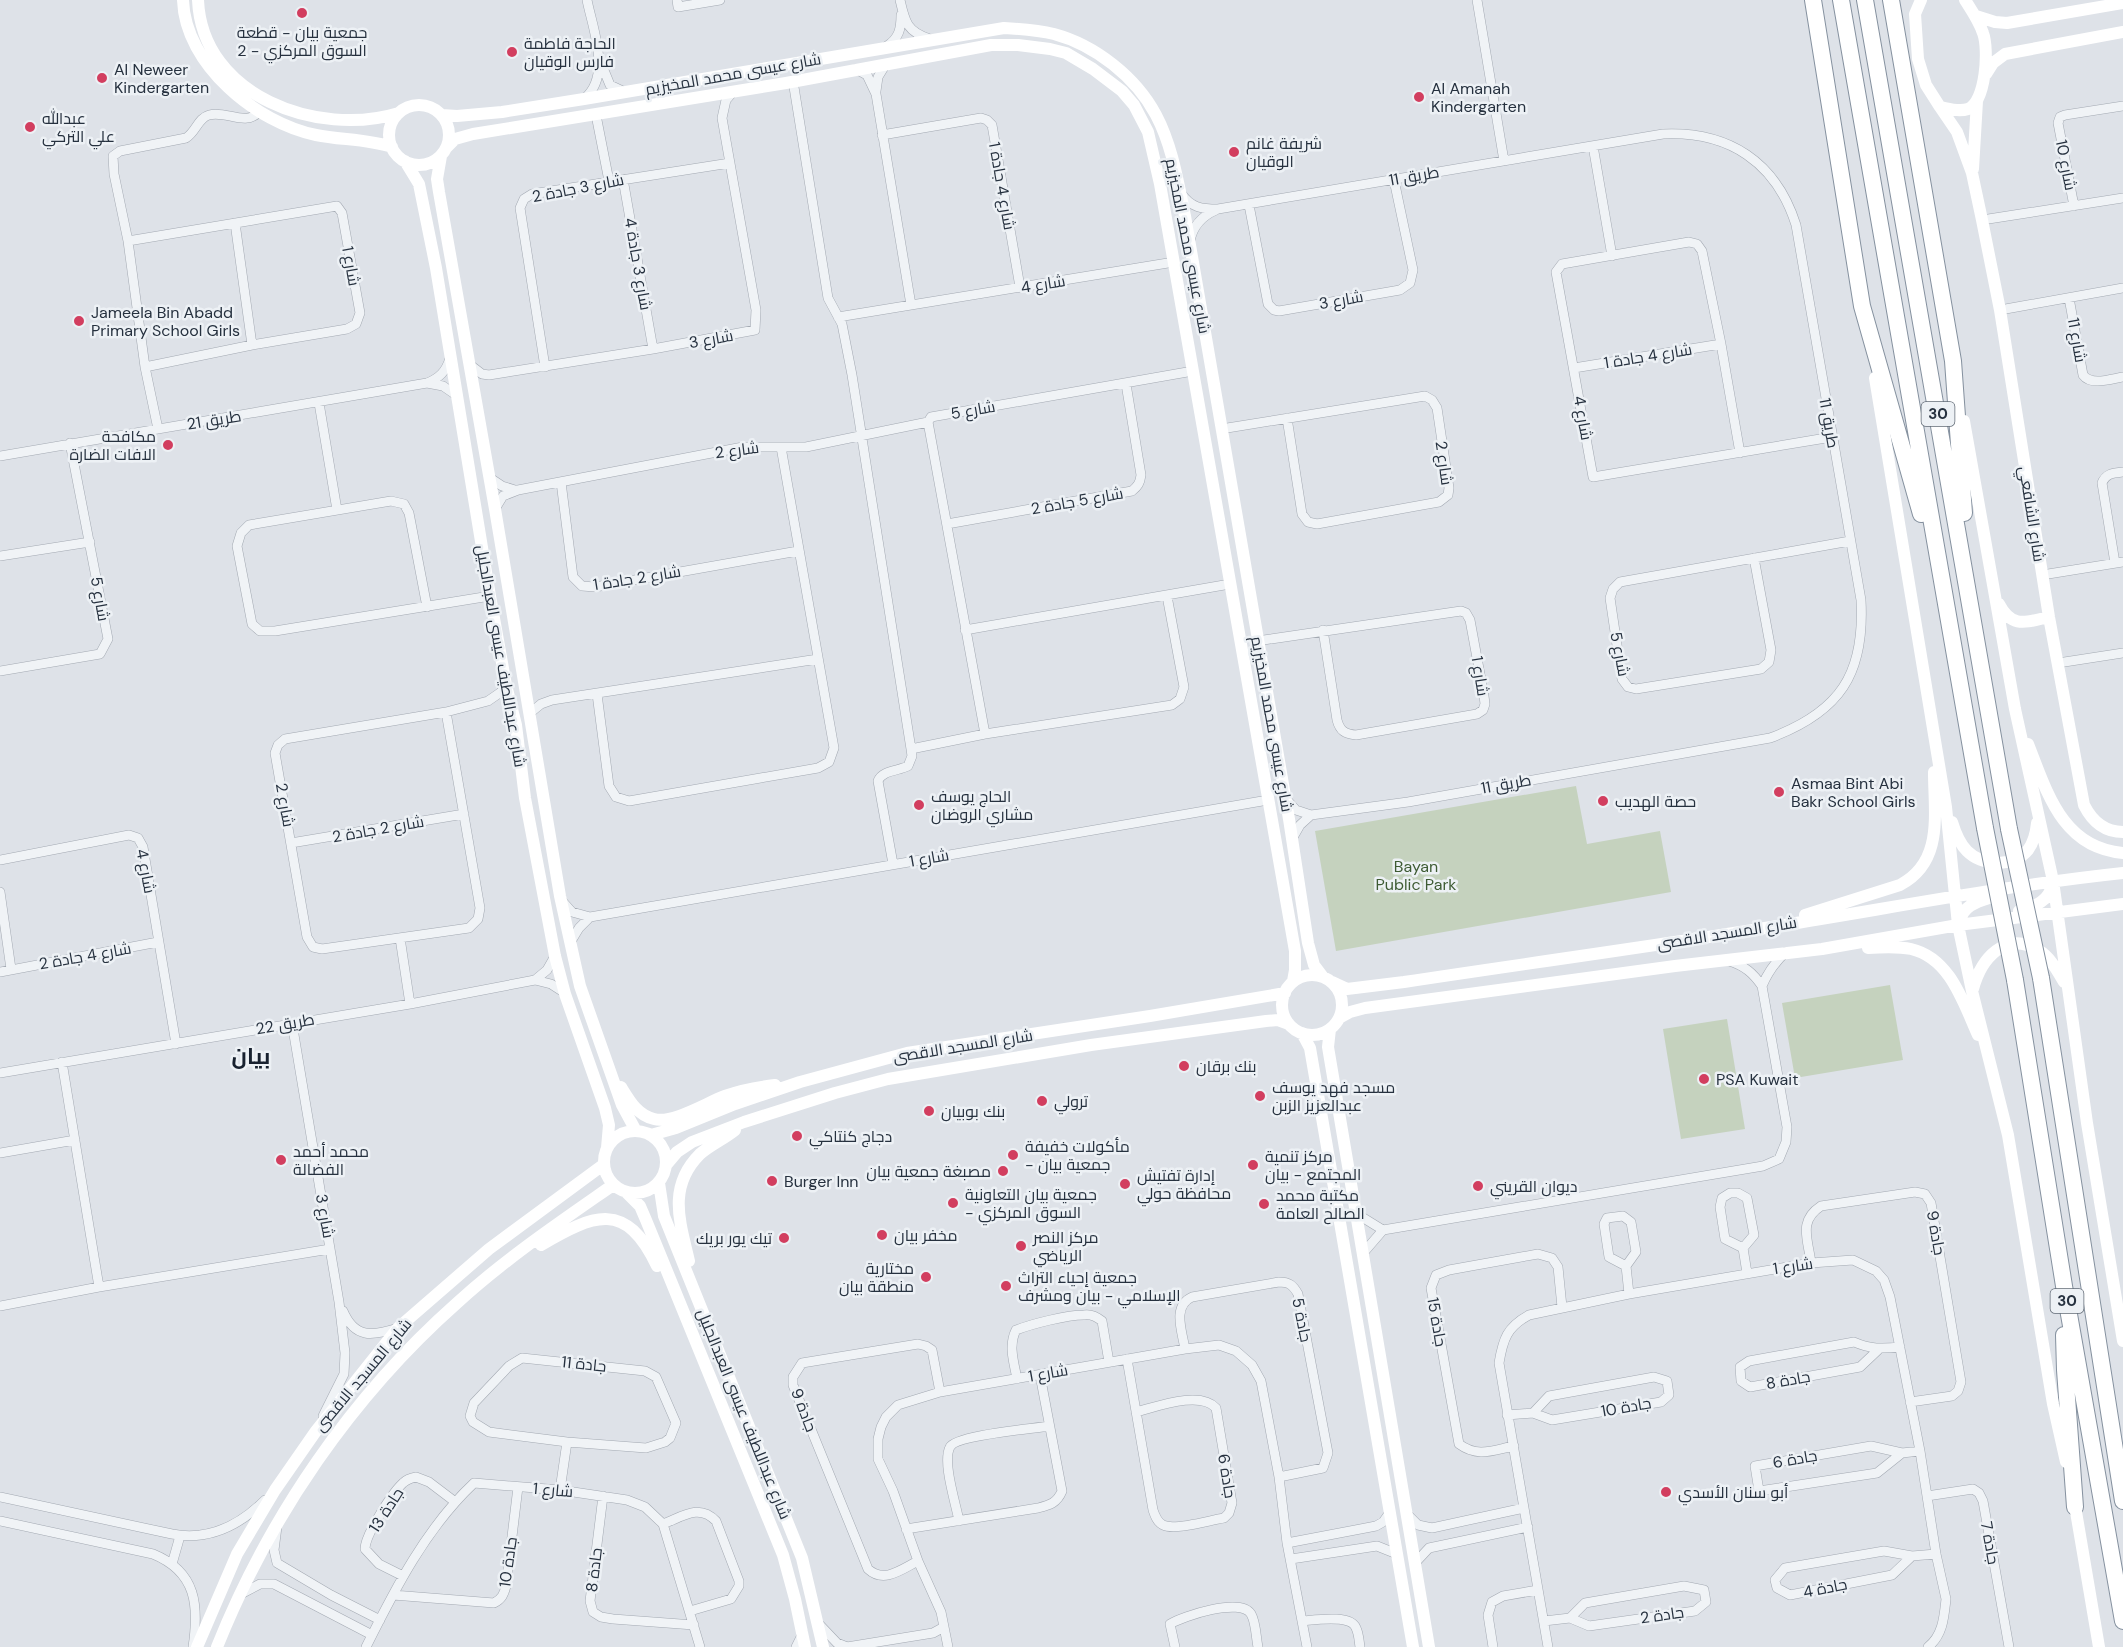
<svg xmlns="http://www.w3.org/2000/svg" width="2123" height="1647" viewBox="0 0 2123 1647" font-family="'DM Sans',Cairo,sans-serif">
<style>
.green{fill:#c5d2be}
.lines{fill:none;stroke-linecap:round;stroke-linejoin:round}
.street-casing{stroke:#a3a9b2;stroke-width:10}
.highway-casing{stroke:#85919f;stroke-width:18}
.street{stroke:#f0f3f6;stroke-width:9}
.secondary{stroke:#fff;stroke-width:12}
.highway{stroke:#fff;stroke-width:16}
.highway-bridge-casing{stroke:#85919f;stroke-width:18;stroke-linecap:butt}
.highway-bridge{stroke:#fff;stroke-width:16}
.poi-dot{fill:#d23e5f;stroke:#edf1f5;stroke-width:2}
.labels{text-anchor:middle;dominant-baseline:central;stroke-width:5;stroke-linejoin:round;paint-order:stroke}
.shield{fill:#edf1f5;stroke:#626b76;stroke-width:1.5}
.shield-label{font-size:15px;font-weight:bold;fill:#26313f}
.poi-label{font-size:16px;fill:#26313f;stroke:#edf1f5;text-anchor:start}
.street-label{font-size:16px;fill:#26313f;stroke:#edf1f5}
.park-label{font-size:16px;fill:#3e5b33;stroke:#edf1f5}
.district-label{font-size:22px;font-weight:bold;fill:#192230;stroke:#edf1f5}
</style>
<rect width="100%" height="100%" fill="#dee2e8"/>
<path class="green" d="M1576 786 1587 844 1660 831 1671 892 1336 951 1315 831Z
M1890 985 1903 1060 1795 1078 1782 1003Z
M1727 1019 1745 1129 1681 1139 1663 1029Z"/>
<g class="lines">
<g class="street-casing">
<path id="street" d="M677 0 678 7 720 0
M900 0C905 22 907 32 930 39
M1477 0 1504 161
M887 46C899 38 901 29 901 15
M601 63 610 85 625 92
M856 69 867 75 876 94 911 305
M793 81 828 298 842 324 852 375 911 749 912 756 908 766C899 771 882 770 878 781L893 864
M876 91 878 77 886 64
M584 99C612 76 593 30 587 0
M596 115 609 181
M882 135 981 118 987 120 992 125 1020 287
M1593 146 1612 256
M623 179 653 349
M1181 193C1191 208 1202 209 1218 209L1663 134C1729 131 1776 162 1796 225L1861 600C1865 674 1840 712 1770 738L1408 802 1311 815 1296 810 1287 800
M1249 205 1268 304 1274 310 1279 311 1400 290 1410 283 1413 270 1394 180
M2074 206 2058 123 2060 117 2065 115 2123 106
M1982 220 2123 198
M235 223 252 345
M128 241 337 206 342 213 360 313 356 324 347 329 252 345 145 367
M1190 241C1193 225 1202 216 1216 210
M2069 298 2083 375C2091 386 2111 379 2123 377
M2000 310 2123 288
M838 317 1174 262
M469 364 482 374 489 375 653 349 755 330 756 310 722 118 726 100 733 92
M545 367 520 208 524 199 532 194 730 163
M1574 368 1721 344
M427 383 443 386 456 395
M319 403 337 510
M928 422 985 734
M928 422 931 417 1193 371
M158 429 145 367 128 241 114 174 113 156 120 151 186 138C196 132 198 118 209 115 226 110 245 127 259 112
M1221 429 1425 396 1432 400 1437 408 1449 488 1448 495 1439 502 1317 524 1308 522 1302 514 1287 418
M781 447H806L928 422
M1740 453 1721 344 1702 251 1697 244 1689 242 1562 264 1556 272 1593 477 1832 437
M0 456 427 383C439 378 446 372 450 358
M490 478 502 486 515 490
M561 482 573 577 582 586 595 587 798 551
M495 509 503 496 518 490 743 447H781L834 748 829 762 818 768 629 801 616 797 609 786 597 694
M947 524 1132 491C1138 486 1140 483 1141 475L1126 384
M0 556 90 542
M1754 558 1771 650 1769 662 1761 669 1636 689 1628 687 1622 679 1610 598 1613 589 1620 582 1850 541
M2115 563 2102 483C2106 473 2114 473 2123 472
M2042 575 2123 562
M427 607 409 513 404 504 391 501 249 525 241 533 237 546 252 624 260 631H275L490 596
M965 630 1230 584
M1257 641 1461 611 1466 613 1470 620 1484 696 1485 704 1483 710 1477 714 1356 735C1345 734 1340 731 1337 720L1323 630
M2058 663 2123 653
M0 671 100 654 108 639 70 443
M446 712 480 908 478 919 469 928 322 949 313 947 307 937 275 753 278 745 285 739 446 712 488 701 501 692 506 685
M530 713 541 704 552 700 818 659
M911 749 985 734 1172 705 1180 699 1184 687 1167 596
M1292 839 1300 825 1311 815
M291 843 464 814
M0 860 129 835 138 838 143 847 176 1044
M0 892 11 969
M563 902 572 912 590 917 1268 800
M400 938 410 1004
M570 943 579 928 590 917
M0 972 158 942
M535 980 547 970 555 956
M1762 986C1768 972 1775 962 1786 952
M292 1023 339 1302 345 1353 344 1374 323 1416
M62 1062 99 1287
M0 1073 410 1004 535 980 551 984 565 993
M0 1153 75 1140
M1730 1193H1738L1747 1198 1754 1235 1743 1248 1725 1239 1720 1207 1722 1198Z
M1357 1214 1383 1230
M1743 1248 1747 1273
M1364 1252 1383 1230 1763 1166 1779 1159 1786 1142 1787 1127 1762 986C1753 973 1745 966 1729 961
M1811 1263C1808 1239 1798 1221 1821 1206L1915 1192 1925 1194 1931 1203 1961 1382 1958 1391 1952 1396 1910 1402
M1626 1266 1609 1257 1604 1224 1607 1218 1623 1216 1631 1222 1636 1252 1626 1266 1629 1294
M0 1306 99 1287 330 1249
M343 1311C355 1339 372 1336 398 1328
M1185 1349C1182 1331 1172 1306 1192 1297L1279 1282C1289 1282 1293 1285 1298 1294L1328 1453 1323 1468 1279 1477
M1878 1350 1860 1367 1750 1387 1741 1381 1740 1367 1749 1361 1854 1342C1870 1349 1882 1349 1900 1347
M522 1358 645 1371 656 1377 676 1423 670 1438 665 1442 646 1448 567 1442 489 1432 473 1422 470 1416 474 1403 509 1366Z
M1127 1359 1153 1510C1155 1516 1157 1522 1163 1525 1175 1531 1210 1520 1224 1518L1229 1513 1232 1503 1216 1408C1200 1390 1156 1407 1136 1412
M1017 1379C1014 1362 1008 1346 1016 1330 1032 1324 1066 1315 1084 1315 1090 1314 1097 1317 1102 1321L1109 1362
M1507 1415 1533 1413 1552 1420 1661 1402 1669 1395 1667 1381 1654 1377 1549 1396 1533 1413
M1514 1446C1493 1450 1478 1458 1459 1444L1431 1288 1436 1275 1449 1270 1538 1254 1552 1258 1558 1267 1562 1307
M1902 1453 1871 1446 1755 1466 1759 1491 1877 1473 1902 1453 1920 1451
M560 1490 567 1442
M603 1496 590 1601 593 1612 601 1617 613 1619 694 1625
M1927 1496 1973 1489 1979 1493 1983 1501 2009 1647
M0 1497 172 1534C209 1541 239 1526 265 1500
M1407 1514 1418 1525 1432 1528 1524 1508
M0 1521 153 1554C197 1572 199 1606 193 1647
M959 1521C956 1504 942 1462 950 1447 956 1435 1032 1429 1049 1426
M663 1524C682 1517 699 1503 716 1521L739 1581V1586L731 1599 690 1611
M277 1527 274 1550 277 1563 331 1595 380 1620
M906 1529 1038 1508C1050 1505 1057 1503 1062 1491L1040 1375
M1287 1543 1376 1526 1383 1522 1390 1512
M1912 1556 1884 1551 1785 1568 1775 1580 1777 1588 1790 1595 1892 1575 1912 1556 1936 1554
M1291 1559 1377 1546 1397 1554
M918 1561C902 1569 884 1584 868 1569L793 1385V1377L802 1363 918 1344 926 1346 932 1350 940 1392
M1415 1563 1429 1548 1528 1527
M172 1564 180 1536
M403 1576 379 1564 365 1549C365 1535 392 1493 403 1483 407 1479 411 1478 416 1477L429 1482 454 1501
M241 1594 260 1584H274L372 1635
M393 1595 494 1603C502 1599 504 1594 506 1586L518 1487
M1302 1621C1315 1620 1351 1614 1356 1628 1359 1634 1359 1641 1360 1647
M1544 1621 1570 1618 1589 1626 1695 1611 1706 1602 1704 1590 1684 1586 1585 1603 1570 1618
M818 1623 837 1643 847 1647 933 1633 944 1627
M366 1647C395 1589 426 1528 474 1483L560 1490 627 1500 645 1507 663 1524 700 1647
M796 1647 803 1633
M948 1647 941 1612 918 1561 893 1491 878 1459V1439L881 1427 886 1417 898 1405 940 1392 1185 1349 1219 1345 1236 1351 1252 1365 1261 1381 1279 1477 1287 1543 1307 1647
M1175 1647 1170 1624C1183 1616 1241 1597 1251 1614 1256 1622 1256 1638 1258 1647
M1493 1647 1488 1615 1492 1602 1503 1596 1538 1590
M1548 1647 1499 1363C1503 1339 1507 1327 1529 1315L1629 1294 1811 1263 1853 1260 1876 1271 1884 1280 1890 1297 1920 1451 1936 1554 1946 1599C1944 1617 1943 1635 1928 1647"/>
</g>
<g class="highway-casing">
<path id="highway" d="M1813 0 1862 306 1921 514
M1841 0 1985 828
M1865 0 2009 829
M1891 0 1953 361 1964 513
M2041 978 2123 1501
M2015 980 2064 1286 2123 1621
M2064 1335 2065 1370 2075 1507"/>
</g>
<use href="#street" class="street"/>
<path class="secondary" d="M183 0C185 65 257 123 316 135 341 140 367 139 392 147
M198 0C202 96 318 138 399 113
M1921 0 1915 14 1918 59 1926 85 1940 107C1950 109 1959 112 1968 109 1986 102 1989 49 1983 33 1979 21 1972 11 1965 0
M1976 16 1995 22 2007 23 2123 3
M1986 74 1993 63 2005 54 2123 32
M389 135a30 30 0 1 1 60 0a30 30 0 1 1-60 0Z
M1940 107 1957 132 1972 173 1982 220 2000 310 2049 617 2084 805C2092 821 2104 832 2123 832
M442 115 457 116 502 112 584 99 1004 28C1021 29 1037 30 1054 34 1095 45 1136 77 1156 115 1172 145 1178 182 1185 216L1289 819 1308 943 1314 965 1323 977
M447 147 455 139 473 134 786 83 991 45H1018L1050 49 1066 53 1093 69 1122 91 1134 105 1148 132 1160 184 1295 951V970L1293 981
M441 156 437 179 439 192 495 509 560 896 580 986 622 1105 636 1131
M405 161 419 184 436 268 490 596 506 685 516 725 525 798 555 956 565 994 605 1108 609 1125 607 1148
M1973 169 1977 101
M1875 378 1946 807 1958 925 1972 991 2008 1135 2053 1404 2066 1462
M1964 421 2015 709 2053 881 2087 1123 2123 1341
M1999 604C2012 629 2026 622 2049 617
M2028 744C2047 792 2062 848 2123 853
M1952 822C1955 832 1959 843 1967 851 1982 866 2013 868 2028 850 2034 842 2036 833 2037 823
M2019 911C2034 906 2049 902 2052 885
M1805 915 1900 885C1944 862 1934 814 1934 772
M1959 923C1963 903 1981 901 1998 895
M1868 948C1882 947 1897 946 1911 949 1950 958 1963 1002 1978 1035
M1282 1005a30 30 0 1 1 60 0a30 30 0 1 1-60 0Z
M1332 982 1347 989 1404 982C1522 964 1641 948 1759 929 1881 910 2001 886 2123 873
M1973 989C1981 959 2005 930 2038 950 2050 957 2057 970 2064 982
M1339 1018 1350 1012 1365 1008 1675 966 1822 949 1958 925 2123 904
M1330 1029 1328 1047 1429 1647
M1302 1033 1310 1048 1413 1647
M621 1087C629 1100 637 1115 654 1119 673 1124 706 1103 725 1096 741 1090 758 1087 775 1085
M604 1162a31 31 0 1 1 62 0a31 31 0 1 1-62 0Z
M651 1135 676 1128 735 1104 800 1082 907 1053 1150 1016 1285 993
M666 1165 677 1152 692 1142 744 1122 835 1093 888 1079 1091 1045 1266 1021 1278 1020 1289 1024
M659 1183 664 1216 802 1558 823 1647
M627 1193 640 1206 646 1220 783 1555 795 1599 805 1647
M541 1245C594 1214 626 1200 657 1266
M689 1261C680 1222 667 1187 700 1154 710 1145 724 1139 735 1130
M2074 1500 2099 1647
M197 1647 237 1554 275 1490 316 1431 398 1328 489 1249 603 1165
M217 1647C269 1517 352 1396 457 1303 505 1259 560 1222 613 1185"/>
<use href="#highway" class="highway"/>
<g class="highway-bridge-casing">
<path id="highway-bridge" d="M1985 828 2015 980
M2009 829 2041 978"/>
</g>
<use href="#highway-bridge" class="highway-bridge"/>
</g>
<g class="poi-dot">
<circle cx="302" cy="13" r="6"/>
<circle cx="512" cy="52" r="6"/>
<circle cx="102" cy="78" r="6"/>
<circle cx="1419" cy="97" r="6"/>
<circle cx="30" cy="127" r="6"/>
<circle cx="1234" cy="152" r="6"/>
<circle cx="79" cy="321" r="6"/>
<circle cx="168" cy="445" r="6"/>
<circle cx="1779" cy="792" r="6"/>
<circle cx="1603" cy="801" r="6"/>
<circle cx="919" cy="805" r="6"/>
<circle cx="1184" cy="1066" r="6"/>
<circle cx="1704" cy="1079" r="6"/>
<circle cx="1260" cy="1096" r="6"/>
<circle cx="1042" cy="1101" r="6"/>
<circle cx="929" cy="1111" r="6"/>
<circle cx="797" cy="1136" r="6"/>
<circle cx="1013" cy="1155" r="6"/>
<circle cx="281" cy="1160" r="6"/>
<circle cx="1253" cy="1165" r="6"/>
<circle cx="1003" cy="1171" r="6"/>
<circle cx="772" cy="1181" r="6"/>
<circle cx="1125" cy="1184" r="6"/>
<circle cx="1478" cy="1186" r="6"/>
<circle cx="953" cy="1203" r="6"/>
<circle cx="1264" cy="1204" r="6"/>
<circle cx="882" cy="1235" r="6"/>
<circle cx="784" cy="1238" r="6"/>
<circle cx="1021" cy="1246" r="6"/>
<circle cx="926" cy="1277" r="6"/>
<circle cx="1006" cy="1286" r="6"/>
<circle cx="1666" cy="1492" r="6"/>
</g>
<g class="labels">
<g class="shield">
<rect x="1921.5" y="402" width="33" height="24" rx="4.5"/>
<rect x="2050.5" y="1289" width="33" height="24" rx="4.5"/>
</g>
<g class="shield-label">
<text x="1938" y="414">30</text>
<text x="2067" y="1301">30</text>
</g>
<g class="poi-label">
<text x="302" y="32" text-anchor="middle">جمعية بيان - قطعة<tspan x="302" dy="18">2 - السوق المركزي</tspan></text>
<text x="524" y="43">الحاجة فاطمة<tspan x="524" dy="18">فارس الوقيان</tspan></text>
<text x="114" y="69">Al Neweer<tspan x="114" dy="18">Kindergarten</tspan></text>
<text x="1431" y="88">Al Amanah<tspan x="1431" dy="18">Kindergarten</tspan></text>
<text x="42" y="118">عبدالله<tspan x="42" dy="18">علي التركي</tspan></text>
<text x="1246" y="143">شريفة غانم<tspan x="1246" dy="18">الوقيان</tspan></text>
<text x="91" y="312">Jameela Bin Abadd<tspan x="91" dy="18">Primary School Girls</tspan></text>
<text x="156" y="436" text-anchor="end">مكافحة<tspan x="156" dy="18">الافات الضارة</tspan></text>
<text x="1791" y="783">Asmaa Bint Abi<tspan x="1791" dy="18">Bakr School Girls</tspan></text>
<text x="931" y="796">الحاج يوسف<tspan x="931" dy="18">مشاري الروضان</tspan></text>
<text x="1615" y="801">حصة الهديب</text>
<text x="1196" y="1066">بنك برقان</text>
<text x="1716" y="1079">PSA Kuwait</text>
<text x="1272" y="1087">مسجد فهد يوسف<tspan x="1272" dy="18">عبدالعزيز الزبن</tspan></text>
<text x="1054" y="1101">ترولي</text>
<text x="941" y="1111">بنك بوبيان</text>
<text x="809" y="1136">دجاج كنتاكي</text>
<text x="1025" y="1146">مأكولات خفيفة<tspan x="1025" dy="18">- جمعية بيان</tspan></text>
<text x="293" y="1151">محمد أحمد<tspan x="293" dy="18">الفضالة</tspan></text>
<text x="1265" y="1156">مركز تنمية<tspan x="1265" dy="18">المجتمع - بيان</tspan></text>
<text x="991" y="1171" text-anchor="end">مصبغة جمعية بيان</text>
<text x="1137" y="1175">إدارة تفتيش<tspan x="1137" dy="18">محافظة حولي</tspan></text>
<text x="784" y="1181">Burger Inn</text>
<text x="1490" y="1186">ديوان القريني</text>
<text x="965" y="1194">جمعية بيان التعاونية<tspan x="965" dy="18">- السوق المركزي</tspan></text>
<text x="1276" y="1195">مكتبة محمد<tspan x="1276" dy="18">الصالح العامة</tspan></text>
<text x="894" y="1235">مخفر بيان</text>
<text x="1033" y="1237">مركز النصر<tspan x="1033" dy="18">الرياضي</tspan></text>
<text x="772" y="1238" text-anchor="end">تيك يور بريك</text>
<text x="914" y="1268" text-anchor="end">مختارية<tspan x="914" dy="18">منطقة بيان</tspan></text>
<text x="1018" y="1277">جمعية إحياء التراث<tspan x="1018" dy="18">الإسلامي - بيان ومشرف</tspan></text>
<text x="1678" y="1492">أبو سنان الأسدي</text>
</g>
<g class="street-label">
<text transform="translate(733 74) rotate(-10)">شارع عيسى محمد المخيزيم</text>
<text transform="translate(2066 165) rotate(79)">شارع 10</text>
<text transform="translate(1414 176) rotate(-10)">طريق 11</text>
<text transform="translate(1002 186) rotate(80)">شارع 4 جادة 1</text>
<text transform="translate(578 188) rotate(-11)">شارع 3 جادة 2</text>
<text transform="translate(1188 246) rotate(79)">شارع عيسى محمد المخيزيم</text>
<text transform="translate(638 264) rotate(80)">شارع 3 جادة 4</text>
<text transform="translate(351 266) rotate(80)">شارع 1</text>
<text transform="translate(1043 284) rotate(-9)">شارع 4</text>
<text transform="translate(1341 300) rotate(-10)">شارع 3</text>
<text transform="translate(711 339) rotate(-10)">شارع 3</text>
<text transform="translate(2077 340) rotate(80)">شارع 11</text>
<text transform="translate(1648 356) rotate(-9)">شارع 4 جادة 1</text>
<text transform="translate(973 410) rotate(-10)">شارع 5</text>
<text transform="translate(1583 418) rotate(80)">شارع 4</text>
<text transform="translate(214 420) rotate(-9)">طريق 21</text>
<text transform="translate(1829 423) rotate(80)">طريق 11</text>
<text transform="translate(737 450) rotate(-7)">شارع 2</text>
<text transform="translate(1444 463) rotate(82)">شارع 2</text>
<text transform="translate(1077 501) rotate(-10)">شارع 5 جادة 2</text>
<text transform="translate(2032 514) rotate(81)">شارع الشافعي</text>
<text transform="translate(637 578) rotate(-9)">شارع 2 جادة 1</text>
<text transform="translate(100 599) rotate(80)">شارع 5</text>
<text transform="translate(1620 654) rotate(79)">شارع 5</text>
<text transform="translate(501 656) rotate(80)">شارع عبداللطيف عيسى العبدالجليل</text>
<text transform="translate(1480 676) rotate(81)">شارع 1</text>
<text transform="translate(1272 724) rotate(80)">شارع عيسى محمد المخيزيم</text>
<text transform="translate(1506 784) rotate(-10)">طريق 11</text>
<text transform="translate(285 805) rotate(80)">شارع 2</text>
<text transform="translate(378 829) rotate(-10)">شارع 2 جادة 2</text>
<text transform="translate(929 858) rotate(-10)">شارع 1</text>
<text transform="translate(146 871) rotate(79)">شارع 4</text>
<text transform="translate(1727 933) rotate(-9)">شارع المسجد الاقصى</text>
<text transform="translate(85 956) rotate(-10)">شارع 4 جادة 2</text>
<text transform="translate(285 1024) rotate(-10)">طريق 22</text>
<text transform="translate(963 1046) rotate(-9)">شارع المسجد الاقصى</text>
<text transform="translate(325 1216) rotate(80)">شارع 3</text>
<text transform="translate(1936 1233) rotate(80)">جادة 9</text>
<text transform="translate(1793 1266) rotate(-8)">شارع 1</text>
<text transform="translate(1302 1320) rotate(79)">جادة 5</text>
<text transform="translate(1437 1322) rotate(80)">جادة 15</text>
<text transform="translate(584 1364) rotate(6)">جادة 11</text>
<text transform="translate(1048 1373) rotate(-10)">شارع 1</text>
<text transform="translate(363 1375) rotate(-50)">شارع المسجد الاقصى</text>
<text transform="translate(1788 1380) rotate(-10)">جادة 8</text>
<text transform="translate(1626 1407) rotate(-10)">جادة 10</text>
<text transform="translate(804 1410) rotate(69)">جادة 9</text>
<text transform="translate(744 1414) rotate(68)">شارع عبداللطيف عيسى العبدالجليل</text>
<text transform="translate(1795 1459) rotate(-10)">جادة 6</text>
<text transform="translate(1227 1476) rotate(81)">جادة 6</text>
<text transform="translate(553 1490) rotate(5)">شارع 1</text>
<text transform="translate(386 1510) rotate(-57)">جادة 13</text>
<text transform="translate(1990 1543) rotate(80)">جادة 7</text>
<text transform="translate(508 1562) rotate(-82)">جادة 10</text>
<text transform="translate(594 1570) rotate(-83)">جادة 8</text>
<text transform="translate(1825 1588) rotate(-11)">جادة 4</text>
<text transform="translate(1662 1615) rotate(-8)">جادة 2</text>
</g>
<g class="park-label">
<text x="1416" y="866">Bayan<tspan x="1416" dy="18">Public Park</tspan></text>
</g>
<g class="district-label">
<text x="251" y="1056">بيان</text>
</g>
</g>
</svg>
